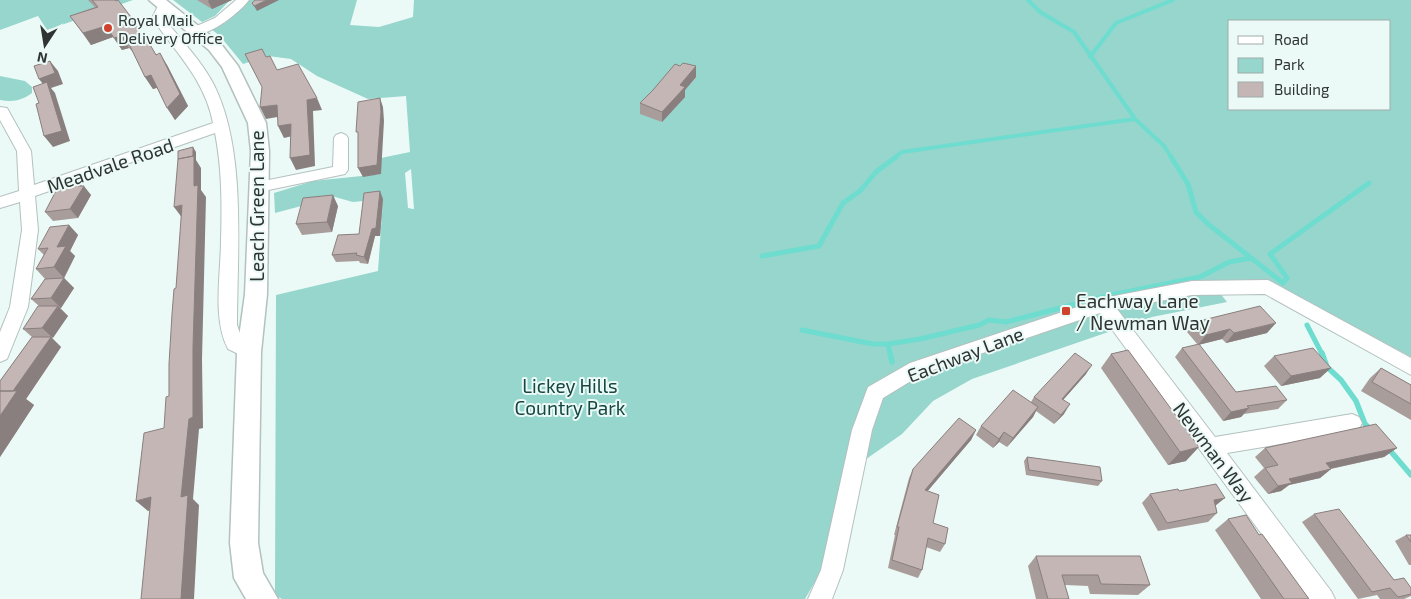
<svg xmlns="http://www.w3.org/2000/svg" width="1411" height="599" viewBox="0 0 1411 599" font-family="'Exo 2',sans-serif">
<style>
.green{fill:#96d6cd;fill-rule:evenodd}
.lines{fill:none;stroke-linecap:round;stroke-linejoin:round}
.stream-far2{stroke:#6edccf;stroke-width:4}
.stream-far1{stroke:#6edccf;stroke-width:5}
.stream{stroke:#6edccf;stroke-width:5.5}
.minor-casing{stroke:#b3c1bf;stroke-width:2}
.tertiary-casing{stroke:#b3c1bf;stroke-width:3}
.minor{fill:#fff;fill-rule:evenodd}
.tertiary{fill:#fff;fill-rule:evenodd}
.wall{fill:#a99d9b}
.shaded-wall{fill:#897f7e}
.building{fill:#c4b6b4;stroke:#897f7e}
.poi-dot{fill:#ce422e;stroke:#ebfaf7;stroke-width:2}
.labels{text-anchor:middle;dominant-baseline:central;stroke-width:4;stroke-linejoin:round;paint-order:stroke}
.far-poi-label{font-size:16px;fill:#2f3433;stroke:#ebfaf7;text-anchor:start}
.street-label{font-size:19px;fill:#2f3433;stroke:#ebfaf7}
.poi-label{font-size:19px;fill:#2f3433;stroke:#ebfaf7;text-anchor:start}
.park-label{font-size:19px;fill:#154641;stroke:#ebfaf7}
</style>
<rect width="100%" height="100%" fill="#ebfaf7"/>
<path class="green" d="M0 0H133L47 30 38 16 0 30Z
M173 0H230L215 16 202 22Z
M248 0H357L350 25 379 27 413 17 414 0H1411V357L1273 283 1211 282 1227 302 1152 317 972 379 933 401 902 434 849 471 829 532 827 561 805 599H282L275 595 276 295 378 271 383 199 353 202 335 197 275 213 274 193 313 181 381 174V158L410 152 406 96 368 99 317 76 291 59 268 56 243 64 220 36 211 29 225 23ZM1230 21H1390V109H1230ZM411 169 414 209H413L408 208 405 173Z
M0 76 25 81 32 87V93C21 101 13 102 0 100Z"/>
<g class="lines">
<path class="stream-far2" d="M1028 0 1040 12 1074 32 1135 119 1164 146 1172 158
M1090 57 1116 23 1173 0
M894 158 902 152 1135 119"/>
<path class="stream-far1" d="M1171 157 1188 184 1196 212 1208 224 1283 283 1287 278 1270 254 1369 183
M762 256 819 246 843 203 860 191 877 171 896 157
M1307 325 1322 354
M802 330 873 344H888L920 339 979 325 989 320 1006 322 1111 295 1200 277 1229 262 1251 258
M888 344 890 354"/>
<path class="stream" d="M890 353 892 362
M1322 353 1327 367 1341 380 1356 401 1365 424 1371 430
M1387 447 1411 475"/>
<g class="minor-casing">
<path id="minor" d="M236 0H249C239 13 208 38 192 34L190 31 192 28 215 18Z
M164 1 170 5 164 18C181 40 201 60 214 85 247 151 237 252 237 325L242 339 256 347 258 352 256 357 249 359 228 349C212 319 221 273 221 240 222 204 222 168 215 133L35 196 38 230 28 307 9 354 7 359 0 362V332L10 307 22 230 20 202 0 208V197L19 191 17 151 0 120V107L7 108 31 151 34 185 213 123C205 80 176 53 152 18L160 2Z
M341 133 346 135 348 138V170L345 174 259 192 254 191 251 187 254 183 333 167 334 138 336 135Z
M1268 280 1411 358V375L1265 294 1192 295 1117 309 1215 437 1352 414 1359 417 1362 423 1359 429 1352 432 1227 453 1331 591 1335 599H1309L1100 313 924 373 883 398 872 430 843 570 832 599H808L821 570 852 430 868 387 910 363 1104 298 1192 281Z"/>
</g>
<g class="tertiary-casing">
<path id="tertiary" d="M149 0H166L221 44 238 66 266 123 269 151 267 294 261 352 258 543 263 573 278 599H246L234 578 230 543 237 352 245 294 251 151 248 123 222 67 209 50Z"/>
</g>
<use href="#minor" class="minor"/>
<use href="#tertiary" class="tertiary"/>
</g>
<path class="wall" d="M88 0H115L131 17 139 29H137L146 42 156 54 167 65 188 106 175 120 157 88 153 89 145 77 133 52 129 48 122 50 113 37 91 45 70 16 95 7Z
M197 0H232L212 9Z
M696 77 685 90V97L662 122 640 114V103Z
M82 186 91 195 78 218 53 221 45 212Z
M383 199 380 236H375L368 264 360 263 359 261 336 262 332 255 359 234Z
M338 206 332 232 302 235 296 224Z
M69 225 78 235 70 251 75 256 64 278H59H64L74 288 61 308H60L68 316 52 338 61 347 26 399 34 405 0 457V381L32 337 23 329 39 306 31 299 45 279 36 269 44 255 38 249Z
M1195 322 1267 333 1226 343 1222 339 1198 345 1236 392 1287 400 1278 409 1244 414 1241 417 1223 421 1175 357 1182 348 1198 345 1187 332Z
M1128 350 1186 461 1168 465 1101 368 1111 354Z
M1274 356 1320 378 1281 386 1264 366Z
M1381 368 1411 385V420L1361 391 1370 378Z
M1086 374 1063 400 1064 414 1054 424 1036 411 1033 417 1007 447 999 442 993 448 976 435 981 426 1031 402 1034 397Z
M976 430 971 440 927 491 933 523 945 544 940 552 926 547 922 570 918 578 888 568 895 535H894L909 478 913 469Z
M1265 448H1397L1384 457 1331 469 1320 478 1289 485 1281 491 1268 494 1254 477 1264 468 1255 457Z
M1027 457 1102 481 1098 486 1026 475 1024 461Z
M1179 491 1216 506 1217 513 1208 522 1158 531 1142 503 1150 494Z
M1314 514 1394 580 1411 588V596L1404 599H1380L1377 595 1358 599 1302 522Z
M1228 519 1259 535 1309 599H1261L1215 530Z
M1406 535H1411V565H1409L1395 541Z
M1036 556 1150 585 1138 595 1090 594 1088 586 1065 585 1069 599H1036L1028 566Z"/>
<path class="shaded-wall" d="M209 0H232L212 9 208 1Z
M267 0H279L257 11 254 6Z
M131 17 139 29 136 30 129 18Z
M106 26 113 37 91 45 83 33Z
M122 36 129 48 122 50 114 38Z
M160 53 167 65 188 106 175 120 167 108Z
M50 61 58 71 63 84 51 88 55 93 70 141 53 147 44 136 47 89 39 79Z
M696 66V77L685 90V97L662 122V112L680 85Z
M151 75 159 87 153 89 145 77Z
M317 98 322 110 313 111 315 166 296 170 290 158 307 100Z
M380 98 383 107 384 121 381 174 363 177 358 168Z
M277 105 283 116 266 119 260 107Z
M291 124 297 135 284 138 278 126Z
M193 147 196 152V160L201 168V190L206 197 202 359 203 428 199 429 193 499 199 505 194 599H181V497Z
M79 183 83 187 84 186 91 195 78 218 70 209Z
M380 191 383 199 380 236H375L368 264 364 257Z
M333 195 338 206 332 232 327 222Z
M182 205 183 219 174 207Z
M69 225 78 235 70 251 75 256 64 278 54 267 57 247Z
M64 278 74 288 61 308 51 298Z
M58 306 68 316 53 338 42 328Z
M1276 323 1267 333 1226 343 1234 333Z
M1230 329 1222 339 1198 345 1206 335Z
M51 337 61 347 26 399 34 405 0 457V416L13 391Z
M1092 365 1086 374 1056 408 1062 399Z
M1331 368 1320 378 1281 386 1291 376Z
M1070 404 1064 414 1054 424 1061 415Z
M1038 407 1033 417 1007 447 1013 438Z
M1249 408 1241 417 1223 421 1231 412Z
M976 430 971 440 921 499 925 490Z
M1004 432 999 442 993 448 999 439Z
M1199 447 1186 461 1168 465 1180 452Z
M1397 448 1384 457 1315 472 1326 463Z
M1331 469 1320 478 1289 485 1281 491 1268 494 1278 486 1289 479Z
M151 497 163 507 148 511 136 501Z
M1225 498 1215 506 1214 500Z"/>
<path class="building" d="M92 0H115L116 1 118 0 131 17 129 18 146 42 148 41 156 55 160 53 180 94 167 108 151 75 145 77 129 44 122 36 114 38 106 26 83 33 70 16 98 7Z
M255 0H267L254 6 252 3Z
M262 49 266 57 270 56 277 70 298 64 317 98 307 100 310 155 290 158 291 124 278 126 277 105 260 107 262 87 245 54Z
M50 61 55 73 39 79 34 66Z
M683 63 696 66 680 85 685 87 662 112 640 103 653 90 675 64 680 66Z
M47 82 62 131 44 136 36 104 39 103 33 87Z
M380 98 381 112 377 165 358 168V132H356L358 102Z
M193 147V156L178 159V151Z
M194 156V186L198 185 193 347V417L189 419 181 497 188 495 181 599H141L151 497 136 501 144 433 164 428 166 397 169 396V364L172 314 174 289 176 288 182 205 174 207 178 159Z
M79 183 78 186H84L70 209 45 212 59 185Z
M380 191 376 228 372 229 364 257 356 255 357 253 332 255 338 235 359 234 364 193Z
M333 195 327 222 296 224 303 198Z
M69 225 57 247 66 246 54 267 36 269 48 248 38 249 50 227Z
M64 278 51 298 31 299 45 279Z
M38 306H58L42 328 23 329Z
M1260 306 1276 323 1234 333 1230 329 1206 335 1195 322Z
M32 337H51L13 391H0V381Z
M1199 344 1236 392 1276 386 1287 400 1247 406 1249 408 1231 412 1182 348Z
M1313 348 1331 368 1291 376 1274 356Z
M1128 350 1199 447 1180 452 1111 354Z
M1075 353 1092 365 1062 399 1070 404 1061 415 1034 397Z
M1381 368 1411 385V404L1372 382Z
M1013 390 1038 407 1013 438 1004 432 999 439 981 426Z
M0 391H17L0 416Z
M959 418 976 430 925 490 939 495 933 523 948 528 945 544 928 538 922 570 892 560 899 527H897L913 469Z
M1376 424 1397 448 1326 463 1331 469 1289 479 1292 483 1278 486 1265 468 1278 465 1265 448Z
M1027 457 1100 467 1102 481 1029 470Z
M1216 484 1225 498 1214 500 1217 513 1167 523 1150 494 1178 489 1179 491Z
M1339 509 1394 580 1404 578 1411 588V594L1398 597 1390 588 1372 592 1314 514Z
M1246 515 1259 535 1262 534 1309 599H1284L1228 519Z
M1406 535H1411V542Z
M1036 556H1140L1150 585 1101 584 1098 575H1062L1069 599H1048Z"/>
<g class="poi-dot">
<circle cx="108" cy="28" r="5"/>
<rect x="1061" y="306" width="10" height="10" rx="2.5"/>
</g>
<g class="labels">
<g class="far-poi-label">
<text x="118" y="19">Royal Mail<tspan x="118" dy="18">Delivery Office</tspan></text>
</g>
<g class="street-label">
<text transform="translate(110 165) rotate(-19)">Meadvale Road</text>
<text transform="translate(256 206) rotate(-90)">Leach Green Lane</text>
<text transform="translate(965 354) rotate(-21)">Eachway Lane</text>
<text transform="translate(1214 452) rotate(53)">Newman Way</text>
</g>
<g class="poi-label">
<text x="1076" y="300">Eachway Lane<tspan x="1076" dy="22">/ Newman Way</tspan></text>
</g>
<g class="park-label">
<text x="570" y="385">Lickey Hills<tspan x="570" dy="22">Country Park</tspan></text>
</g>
</g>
<rect x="1228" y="20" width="162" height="90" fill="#ebfaf7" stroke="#a0aba9"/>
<rect x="1238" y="36" width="25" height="8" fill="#ffffff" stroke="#a0aba9"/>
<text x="1274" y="45" font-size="15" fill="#2f3433">Road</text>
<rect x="1238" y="58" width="25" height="15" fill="#96d6cd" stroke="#a0aba9"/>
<text x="1274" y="70" font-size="15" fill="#2f3433">Park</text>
<rect x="1238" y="82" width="25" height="15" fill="#c4b6b4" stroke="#a0aba9"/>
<text x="1274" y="95" font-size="15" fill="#2f3433">Building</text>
<g transform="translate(45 45) rotate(192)" stroke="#ebfaf7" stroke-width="4" paint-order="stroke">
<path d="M0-4L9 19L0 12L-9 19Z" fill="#2f3433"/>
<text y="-8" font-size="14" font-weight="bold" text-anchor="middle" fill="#2f3433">N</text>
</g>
</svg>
